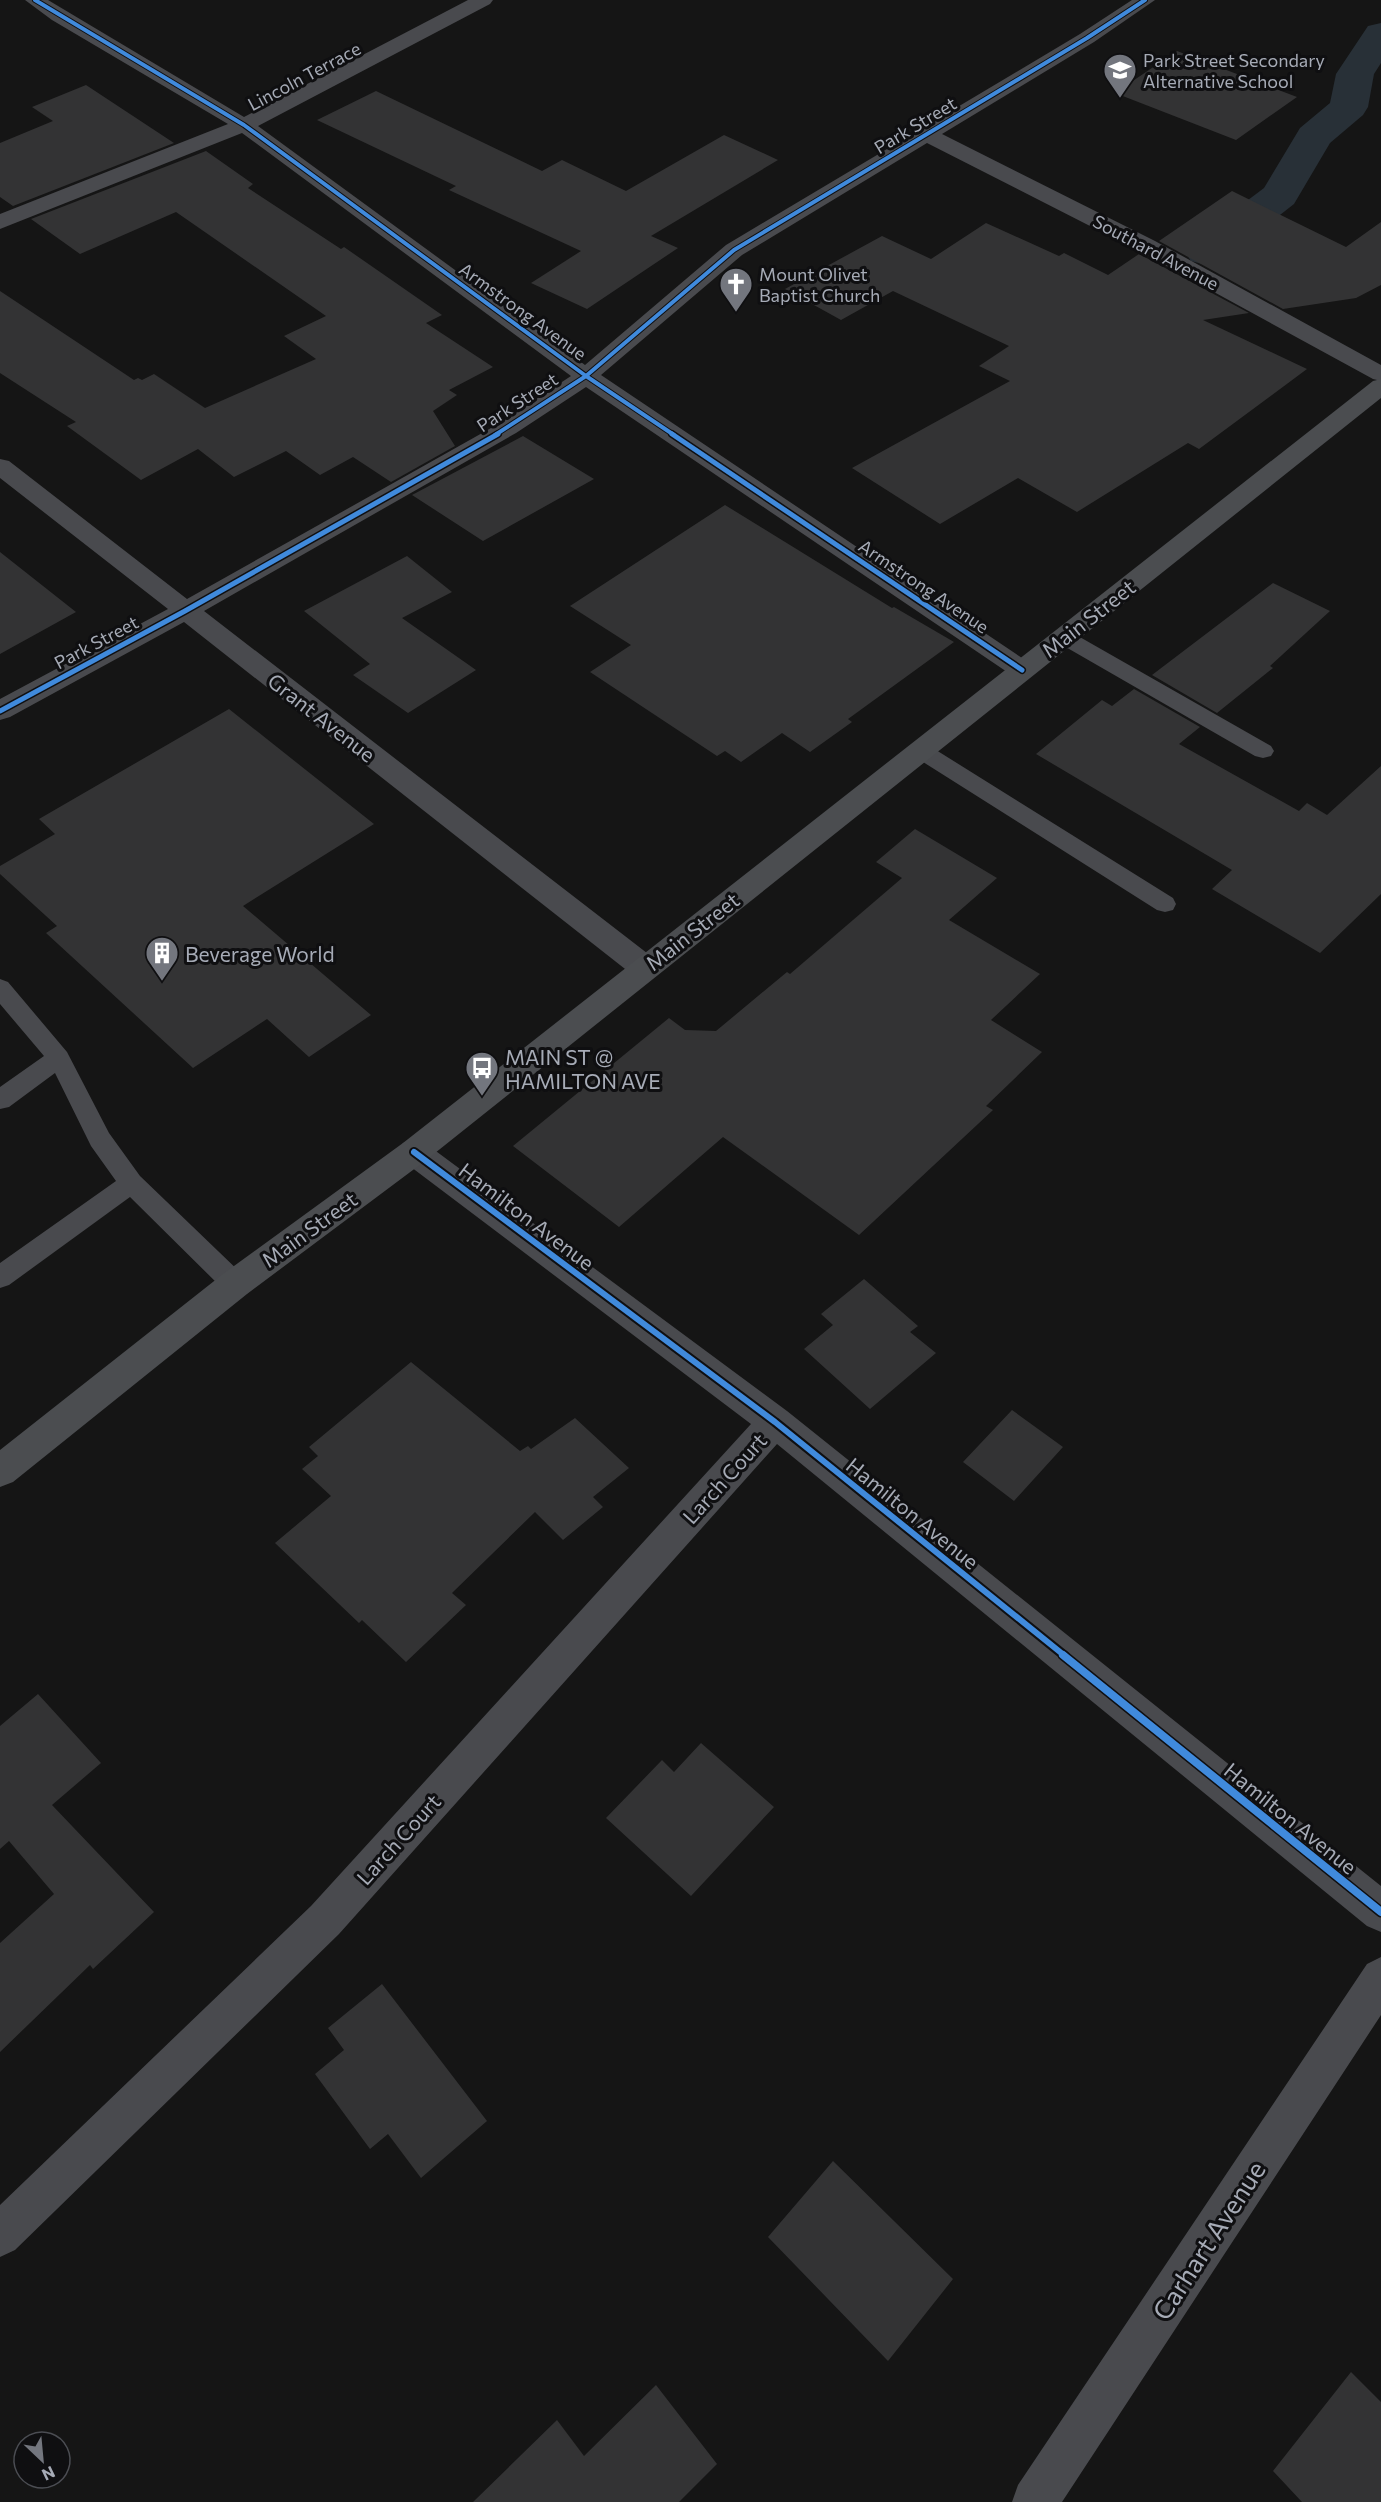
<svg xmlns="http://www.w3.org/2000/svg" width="1381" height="2502" viewBox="0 0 1381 2502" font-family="Commissioner,sans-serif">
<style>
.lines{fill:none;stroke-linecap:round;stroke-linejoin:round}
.canal{fill:#283037;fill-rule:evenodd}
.building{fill:#333334}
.lane{fill:#494a4e;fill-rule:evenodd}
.street{fill:#494a4e;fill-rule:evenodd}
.primary{fill:#4b4d50;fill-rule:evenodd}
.cycleway-far3-casing{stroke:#0f0f11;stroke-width:6}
.cycleway-far2-casing{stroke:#0f0f11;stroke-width:8}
.cycleway-far1-casing{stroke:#0f0f11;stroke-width:10}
.cycleway-casing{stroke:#0f0f11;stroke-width:11}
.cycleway-far3{stroke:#408adc;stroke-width:4}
.cycleway-far2{stroke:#408adc;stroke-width:5}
.cycleway-far1{stroke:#408adc;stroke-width:6}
.cycleway{stroke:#408adc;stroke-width:8}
.labels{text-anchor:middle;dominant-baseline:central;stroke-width:6;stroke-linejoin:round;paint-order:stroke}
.far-poi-label{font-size:18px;fill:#a6abb6;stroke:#0f0f11;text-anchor:start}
.far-street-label{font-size:18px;fill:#a6abb6;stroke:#0f0f11}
.street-label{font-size:21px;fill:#a6abb6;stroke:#0f0f11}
.poi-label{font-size:21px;fill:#a6abb6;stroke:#0f0f11;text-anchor:start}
.near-street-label{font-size:26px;fill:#a6abb6;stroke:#0f0f11}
</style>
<rect width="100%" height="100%" fill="#151515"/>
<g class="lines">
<path class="canal" d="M1381 23V63L1374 74 1368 107 1363 115 1330 143 1294 204 1221 261 1206 265 1191 261 1185 252 1191 243 1264 188 1300 128 1330 103 1336 74 1368 26Z"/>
</g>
<path class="building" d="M1177 51 1297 97 1236 140 1115 93Z
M86 85 174 143 13 206 0 197V143L53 121 32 107Z
M376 91 542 171 562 160 626 191 724 135 778 160 651 236 678 248 587 309 531 283 581 251 449 190 456 186 317 120Z
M206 151 253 184 248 188 341 249 344 247 442 315 426 323 493 367 449 390 457 395 433 411 455 446 391 482 353 457 320 475 286 451 234 477 198 449 141 480 67 426 76 422 0 373V291L134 380 138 378 142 380 154 374 205 408 316 359 284 336 326 316 176 212 80 254 31 219Z
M1232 191 1346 247 1381 222V285L1356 298 1283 309 1159 241Z
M986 223 1059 256 1064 253 1108 275 1139 254 1249 313 1203 320 1307 369 1199 449 1188 443 1077 512 1018 478 940 524 852 468 1010 381 979 366 1009 346 893 291 841 320 785 289 882 236 931 259Z
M523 436 594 479 483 541 412 495Z
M725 505 892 608 894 607 954 642 848 719 852 722 810 752 782 733 741 762 725 751 717 756 590 672 631 645 570 606Z
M0 552 76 612 0 654Z
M407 556 452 592 402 618 476 670 408 713 353 675 370 664 304 611Z
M1273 583 1330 611 1270 666 1273 668 1217 713 1152 675Z
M1134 689 1200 727 1179 744 1299 811 1307 803 1327 815 1381 766V894L1320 953 1212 889 1232 870 1036 754 1102 700 1112 706Z
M229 709 374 824 243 906 371 1015 309 1057 267 1019 193 1068 46 933 57 926 0 874V866L55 834 39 819Z
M915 829 997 878 949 920 1040 974 991 1020 1042 1052 986 1106 993 1110 859 1235 723 1137 619 1227 513 1146 669 1018 685 1030 716 1031 787 972 790 974 902 878 876 862Z
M864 1279 918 1326 910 1332 936 1353 870 1409 804 1349 833 1325 821 1314Z
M411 1362 520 1451 528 1446 531 1449 575 1418 629 1468 593 1497 603 1507 563 1540 535 1512 452 1593 466 1605 406 1662 362 1620 359 1623 275 1543 331 1496 302 1469 318 1456 309 1447Z
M1012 1410 1063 1447 1014 1501 963 1462Z
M38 1694 101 1763 52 1805 154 1912 93 1969 90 1965 0 2052V1943L54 1894 9 1841 0 1849V1726Z
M701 1743 774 1807 691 1896 606 1818 662 1760 674 1772Z
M382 1984 487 2121 421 2178 388 2134 370 2149 315 2074 344 2050 328 2028Z
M833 2161 953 2279 888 2361 768 2237Z
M1351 2372 1381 2402V2502H1302L1273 2471Z
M656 2385 717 2464 679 2502H473L557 2420 584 2456Z"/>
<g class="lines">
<path class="lane" d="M1064 630 1071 632 1271 746 1274 751 1271 756 1263 758 1255 756 1057 642 1054 637 1057 632Z
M920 743 928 745 1173 898 1176 904 1173 910 1165 912 1157 910 912 755 909 750 912 745Z
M0 979 8 982 67 1052 109 1133 140 1176 244 1276 248 1284 244 1292 235 1295 226 1292 130 1197 9 1285 0 1288V1263L116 1181 91 1146 55 1073 9 1107 0 1109V1087L44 1056 0 1004Z"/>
<path class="street" d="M25 0H48L244 117 468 0H493L490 4 258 126 585 365 726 245 1080 34 1132 0H1155L1094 42 942 134 1155 241 1381 365V381L1373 379 1139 251 927 143 742 255 601 375 1031 664 1035 670 1031 676 1022 679 1013 676 586 387 516 433 204 611 656 960 660 968 656 976 645 979 634 976 184 622 10 717 0 720V699L168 609 0 478V459L9 461 187 599 500 423 571 376 242 133 0 229V214L228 124 52 20Z
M414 1139 425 1143 787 1411 1381 1886V1932L1367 1926 777 1444 339 1934 15 2250 0 2257V2205L311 1906 751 1424 403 1161 398 1152 403 1143Z
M1381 1957V2015L1062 2502H1012L1018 2485 1367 1964Z"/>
<path class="primary" d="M1381 379V398L425 1161 247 1294 13 1482 0 1487V1450L223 1274 403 1143 1373 381Z"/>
<g class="cycleway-far3-casing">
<path id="cycleway-far3" d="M35 0 244 125 586 376 674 435
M495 435 586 376 734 250 1087 38 1145 0"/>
</g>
<g class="cycleway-far2-casing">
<path id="cycleway-far2" d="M672 434 1022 670
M0 711 185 611 498 434"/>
</g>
<g class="cycleway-far1-casing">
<path id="cycleway-far1" d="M414 1152 775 1422 1065 1656"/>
</g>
<g class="cycleway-casing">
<path id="cycleway" d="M1063 1655 1381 1912"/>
</g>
<use href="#cycleway-far3" class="cycleway-far3"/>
<use href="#cycleway-far2" class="cycleway-far2"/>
<use href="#cycleway-far1" class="cycleway-far1"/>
<use href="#cycleway" class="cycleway"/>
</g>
<defs>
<g id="school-pin" transform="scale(1.725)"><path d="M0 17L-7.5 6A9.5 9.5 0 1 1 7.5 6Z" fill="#73767e" stroke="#0f0f11"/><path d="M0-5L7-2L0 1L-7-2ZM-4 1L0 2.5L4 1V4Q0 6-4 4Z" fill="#fff"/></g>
<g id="church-pin" transform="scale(1.725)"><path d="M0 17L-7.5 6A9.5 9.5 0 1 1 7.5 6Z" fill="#73767e" stroke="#0f0f11"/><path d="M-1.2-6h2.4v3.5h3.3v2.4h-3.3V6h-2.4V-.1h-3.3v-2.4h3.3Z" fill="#fff"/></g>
<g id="building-pin" transform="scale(1.725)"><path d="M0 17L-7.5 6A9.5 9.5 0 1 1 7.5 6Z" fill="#73767e" stroke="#0f0f11"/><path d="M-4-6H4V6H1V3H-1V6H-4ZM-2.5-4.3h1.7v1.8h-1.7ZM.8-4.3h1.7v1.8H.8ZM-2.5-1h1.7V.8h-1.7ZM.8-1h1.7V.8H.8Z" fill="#fff"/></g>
<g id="bus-pin" transform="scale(1.725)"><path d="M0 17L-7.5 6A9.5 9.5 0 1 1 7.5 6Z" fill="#73767e" stroke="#0f0f11"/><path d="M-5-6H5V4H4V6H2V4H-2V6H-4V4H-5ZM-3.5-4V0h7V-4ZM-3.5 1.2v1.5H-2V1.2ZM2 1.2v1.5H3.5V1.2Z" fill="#fff"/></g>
</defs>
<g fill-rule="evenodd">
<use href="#school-pin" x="1120" y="70"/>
<use href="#church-pin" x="736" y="284"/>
<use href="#building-pin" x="162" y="953"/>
<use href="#bus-pin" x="482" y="1068"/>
</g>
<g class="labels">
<g class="far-poi-label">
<text x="1143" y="60">Park Street Secondary<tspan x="1143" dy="21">Alternative School</tspan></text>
<text x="759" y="274">Mount Olivet<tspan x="759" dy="21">Baptist Church</tspan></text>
</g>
<g class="far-street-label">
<text transform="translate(304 76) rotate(-28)">Lincoln Terrace</text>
<text transform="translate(915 125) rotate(-31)">Park Street</text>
<text transform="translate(1156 252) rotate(28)">Southard Avenue</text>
<text transform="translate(523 311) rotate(36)">Armstrong Avenue</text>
<text transform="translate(517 402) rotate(-33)">Park Street</text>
<text transform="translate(924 586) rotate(34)">Armstrong Avenue</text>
<text transform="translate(96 642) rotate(-28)">Park Street</text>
</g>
<g class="street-label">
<text transform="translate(1088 618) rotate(-38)">Main Street</text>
<text transform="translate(322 717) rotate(38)">Grant Avenue</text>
<text transform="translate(692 931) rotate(-38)">Main Street</text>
<text transform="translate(527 1216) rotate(37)">Hamilton Avenue</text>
<text transform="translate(309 1229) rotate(-36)">Main Street</text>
<text transform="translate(724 1478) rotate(-48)">Larch Court</text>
<text transform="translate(913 1513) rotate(39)">Hamilton Avenue</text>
<text transform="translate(1291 1818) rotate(39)">Hamilton Avenue</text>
<text transform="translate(398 1839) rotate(-48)">Larch Court</text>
</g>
<g class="poi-label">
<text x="185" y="953">Beverage World</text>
<text x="505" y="1056">MAIN ST @<tspan x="505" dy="24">HAMILTON AVE</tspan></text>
</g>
<g class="near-street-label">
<text transform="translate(1208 2240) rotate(-57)">Carhart Avenue</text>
</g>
</g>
<g transform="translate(42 2460) rotate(154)"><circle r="28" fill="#0f0f11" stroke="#4b4d53" stroke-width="1.5"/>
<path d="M0-4.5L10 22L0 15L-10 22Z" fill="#73767e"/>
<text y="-9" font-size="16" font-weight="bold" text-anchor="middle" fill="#a6abb6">N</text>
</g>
</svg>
